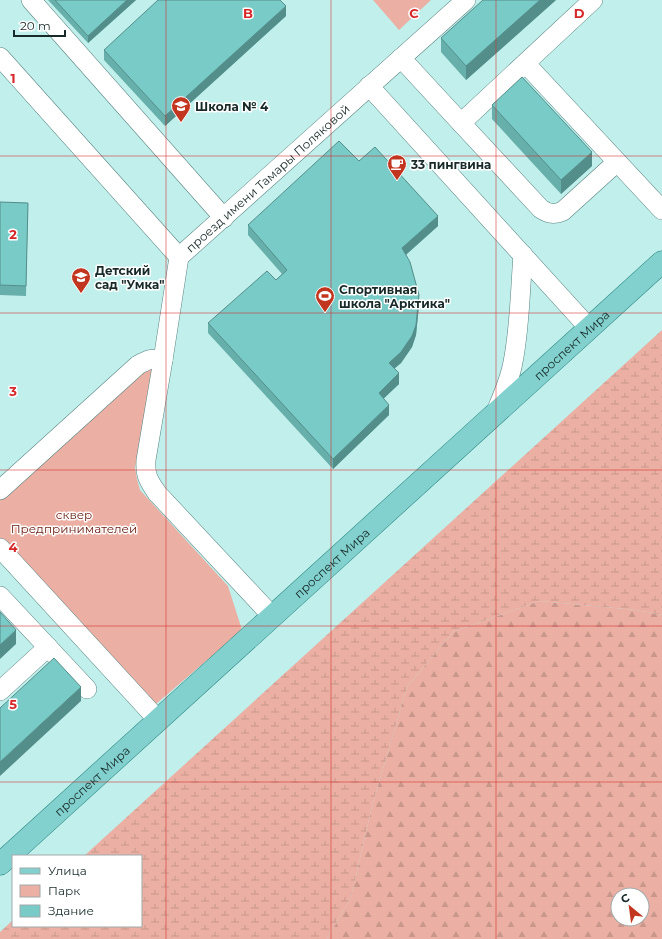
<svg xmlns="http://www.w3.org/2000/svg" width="662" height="939" viewBox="0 0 662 939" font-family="Montserrat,sans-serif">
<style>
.green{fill:#ebafa3}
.forest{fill:url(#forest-firs);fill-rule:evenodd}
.wetland{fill:url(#wetland-marsh)}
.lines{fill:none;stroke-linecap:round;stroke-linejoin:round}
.minor-casing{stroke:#578280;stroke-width:20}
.major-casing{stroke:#26827e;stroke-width:23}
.minor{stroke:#fff;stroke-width:19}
.major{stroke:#82d1ce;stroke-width:22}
.wall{fill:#67afab}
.shaded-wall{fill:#548e8b}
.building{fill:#78cbc7;stroke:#548e8b}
.grid{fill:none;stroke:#d62828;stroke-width:1;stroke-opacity:0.55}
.labels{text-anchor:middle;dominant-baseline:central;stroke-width:3;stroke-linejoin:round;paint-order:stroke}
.poi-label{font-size:12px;font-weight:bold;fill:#172928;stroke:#fff;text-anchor:start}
.street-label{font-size:12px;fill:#172928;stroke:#fff}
.park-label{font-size:12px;fill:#66190d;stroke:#fff}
.grid-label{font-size:13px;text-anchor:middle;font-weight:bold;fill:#d62828;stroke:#fff;stroke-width:3;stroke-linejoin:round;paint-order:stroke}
</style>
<defs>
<pattern id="forest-firs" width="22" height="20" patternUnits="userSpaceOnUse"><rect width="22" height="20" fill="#ebafa3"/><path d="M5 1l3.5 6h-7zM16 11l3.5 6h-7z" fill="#c9978c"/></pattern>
<pattern id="wetland-marsh" width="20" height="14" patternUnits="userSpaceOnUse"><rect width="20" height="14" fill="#ebafa3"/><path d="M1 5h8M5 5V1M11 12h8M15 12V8" fill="none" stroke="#c9978c"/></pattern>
</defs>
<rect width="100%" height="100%" fill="#c1efec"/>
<path class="green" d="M373 0H431L399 30Z
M154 358 135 468 137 479 140 490 228 586 242 630 149 710 0 548V490Z"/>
<path class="forest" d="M539 601 636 610 662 615V939H327L351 897 372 806 407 687 453 632ZM618 895H642V919H618Z"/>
<path class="wetland" d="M662 330V615L636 610 539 601 453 632 407 687 372 806 351 897 327 939H0V932L13 920V926H141V856H84Z"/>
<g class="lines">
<g class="minor-casing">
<g id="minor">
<path d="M31 0 224 218"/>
<path id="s1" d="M0 57 179 257 466 0"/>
<path d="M401 58 461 123 593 0"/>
<path d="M526 64 662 210"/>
<path d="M369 86 589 328"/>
<path d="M461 123 541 209C549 214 554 215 563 211L617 162"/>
<path d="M179 257 163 360 146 460C145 475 148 480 157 493L272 616"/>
<path d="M495 414C502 397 510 380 513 362 520 327 520 291 523 255"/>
<path d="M0 490 138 365C149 359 151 358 163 360"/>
<path d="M0 548 158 720"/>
<path d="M0 596 87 689"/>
<path d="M0 691 48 647"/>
</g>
</g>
<g class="major-casing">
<g id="major">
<path id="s2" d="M0 864 662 262"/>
</g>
</g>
<use href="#minor" class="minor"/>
<use href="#major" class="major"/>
</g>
<path class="wall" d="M48 0H136L88 43Z
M483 0H556L466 80 441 52V38Z
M286 16 165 126 104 60V50Z
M492 105 592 166 561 194 492 119Z
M359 161 438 226 406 255 419 305 416 335 412 347 401 363 395 368 399 384 383 399 389 415 333 469 208 333V323L276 280 282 274 248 235V225Z
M0 202 28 203 26 296 0 295Z"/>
<path class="shaded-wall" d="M127 0H136L88 43V36Z
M540 0H556L466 80V66Z
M286 6V16L165 126V116Z
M592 152V166L561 194V180Z
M438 216V226L402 258V248Z
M419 295V305L416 335 412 347 401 363 389 373V363Z
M399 373V384L379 403V393Z
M389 405V415L333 469V459Z
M16 630V644L0 659V645Z
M81 687V701L0 776V762Z"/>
<path class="building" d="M55 0H127L88 36Z
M158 0H280L286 6 165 116 104 50Z
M483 0H540L466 66 441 38Z
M522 77 592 152 561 180 492 105Z
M339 141 359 161 375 147 438 216 402 248 410 262 419 295 416 325 412 336 401 352 389 363 399 373 379 393 389 405 333 459 208 323 267 271 276 280 287 270 248 225Z
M0 202 28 203 26 286 0 285Z
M0 612 16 630 0 645Z
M54 658 81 687 0 762V708Z"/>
<path class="grid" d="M166 0V939M331 0V939M496 0V939M0 156H662M0 313H662M0 470H662M0 626H662M0 782H662"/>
<defs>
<g id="school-pin" transform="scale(1)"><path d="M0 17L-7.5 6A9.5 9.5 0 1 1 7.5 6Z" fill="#c23620" stroke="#fff"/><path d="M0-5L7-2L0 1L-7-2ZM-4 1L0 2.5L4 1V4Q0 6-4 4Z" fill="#fff"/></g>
<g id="cafe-pin" transform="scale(1)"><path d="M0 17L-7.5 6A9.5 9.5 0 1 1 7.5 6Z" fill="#c23620" stroke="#fff"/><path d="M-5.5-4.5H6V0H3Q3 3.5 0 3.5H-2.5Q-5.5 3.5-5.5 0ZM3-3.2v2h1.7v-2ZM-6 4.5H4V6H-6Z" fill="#fff"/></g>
<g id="stadium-pin" transform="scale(1)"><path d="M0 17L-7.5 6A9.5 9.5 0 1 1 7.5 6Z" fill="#c23620" stroke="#fff"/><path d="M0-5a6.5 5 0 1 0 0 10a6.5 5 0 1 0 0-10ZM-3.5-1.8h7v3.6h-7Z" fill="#fff"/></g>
</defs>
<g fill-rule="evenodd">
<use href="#school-pin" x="181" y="106"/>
<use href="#cafe-pin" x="397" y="164"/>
<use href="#school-pin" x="81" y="277"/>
<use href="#stadium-pin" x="325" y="296"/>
</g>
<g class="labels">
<g class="poi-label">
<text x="195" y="106">Школа № 4</text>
<text x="411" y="164">33 пингвина</text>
<text x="95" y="270">Детский<tspan x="95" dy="14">сад "Умка"</tspan></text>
<text x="339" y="289">Спортивная<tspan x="339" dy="14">школа "Арктика"</tspan></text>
</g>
<g class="street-label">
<text stroke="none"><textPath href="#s1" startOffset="387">проезд имени Тамары Поляковой</textPath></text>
<text stroke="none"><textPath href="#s2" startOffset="772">проспект Мира</textPath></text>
<text stroke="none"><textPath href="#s2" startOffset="448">проспект Мира</textPath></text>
<text stroke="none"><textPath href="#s2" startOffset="124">проспект Мира</textPath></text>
</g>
<g class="park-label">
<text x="74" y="514">сквер<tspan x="74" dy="14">Предпринимателей</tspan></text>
</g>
</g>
<g class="grid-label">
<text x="248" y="18">B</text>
<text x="414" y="18">C</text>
<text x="579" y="18">D</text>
<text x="13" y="83">1</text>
<text x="13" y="239">2</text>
<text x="13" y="396">3</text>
<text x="13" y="552">4</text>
<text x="13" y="709">5</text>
</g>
<rect x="12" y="855" width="130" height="72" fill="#ffffff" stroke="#a2a9a9"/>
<rect x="20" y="868" width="20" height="6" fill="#82d1ce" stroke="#a2a9a9"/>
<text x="48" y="875" font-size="12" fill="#172928">Улица</text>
<rect x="20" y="885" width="20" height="12" fill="#ebafa3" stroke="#a2a9a9"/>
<text x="48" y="895" font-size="12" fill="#172928">Парк</text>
<rect x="20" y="905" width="20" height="12" fill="#78cbc7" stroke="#a2a9a9"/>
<text x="48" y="915" font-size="12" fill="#172928">Здание</text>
<g transform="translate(630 907) rotate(331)"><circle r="19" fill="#ffffff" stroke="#a2a9a9"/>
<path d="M0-3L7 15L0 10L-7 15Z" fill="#c23620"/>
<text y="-6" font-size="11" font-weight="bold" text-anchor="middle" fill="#172928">С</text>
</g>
<path d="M14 30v6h51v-6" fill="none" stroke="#172928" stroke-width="2"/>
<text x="20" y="30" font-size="12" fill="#172928" stroke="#ffffff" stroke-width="3" paint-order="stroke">20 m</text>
</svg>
